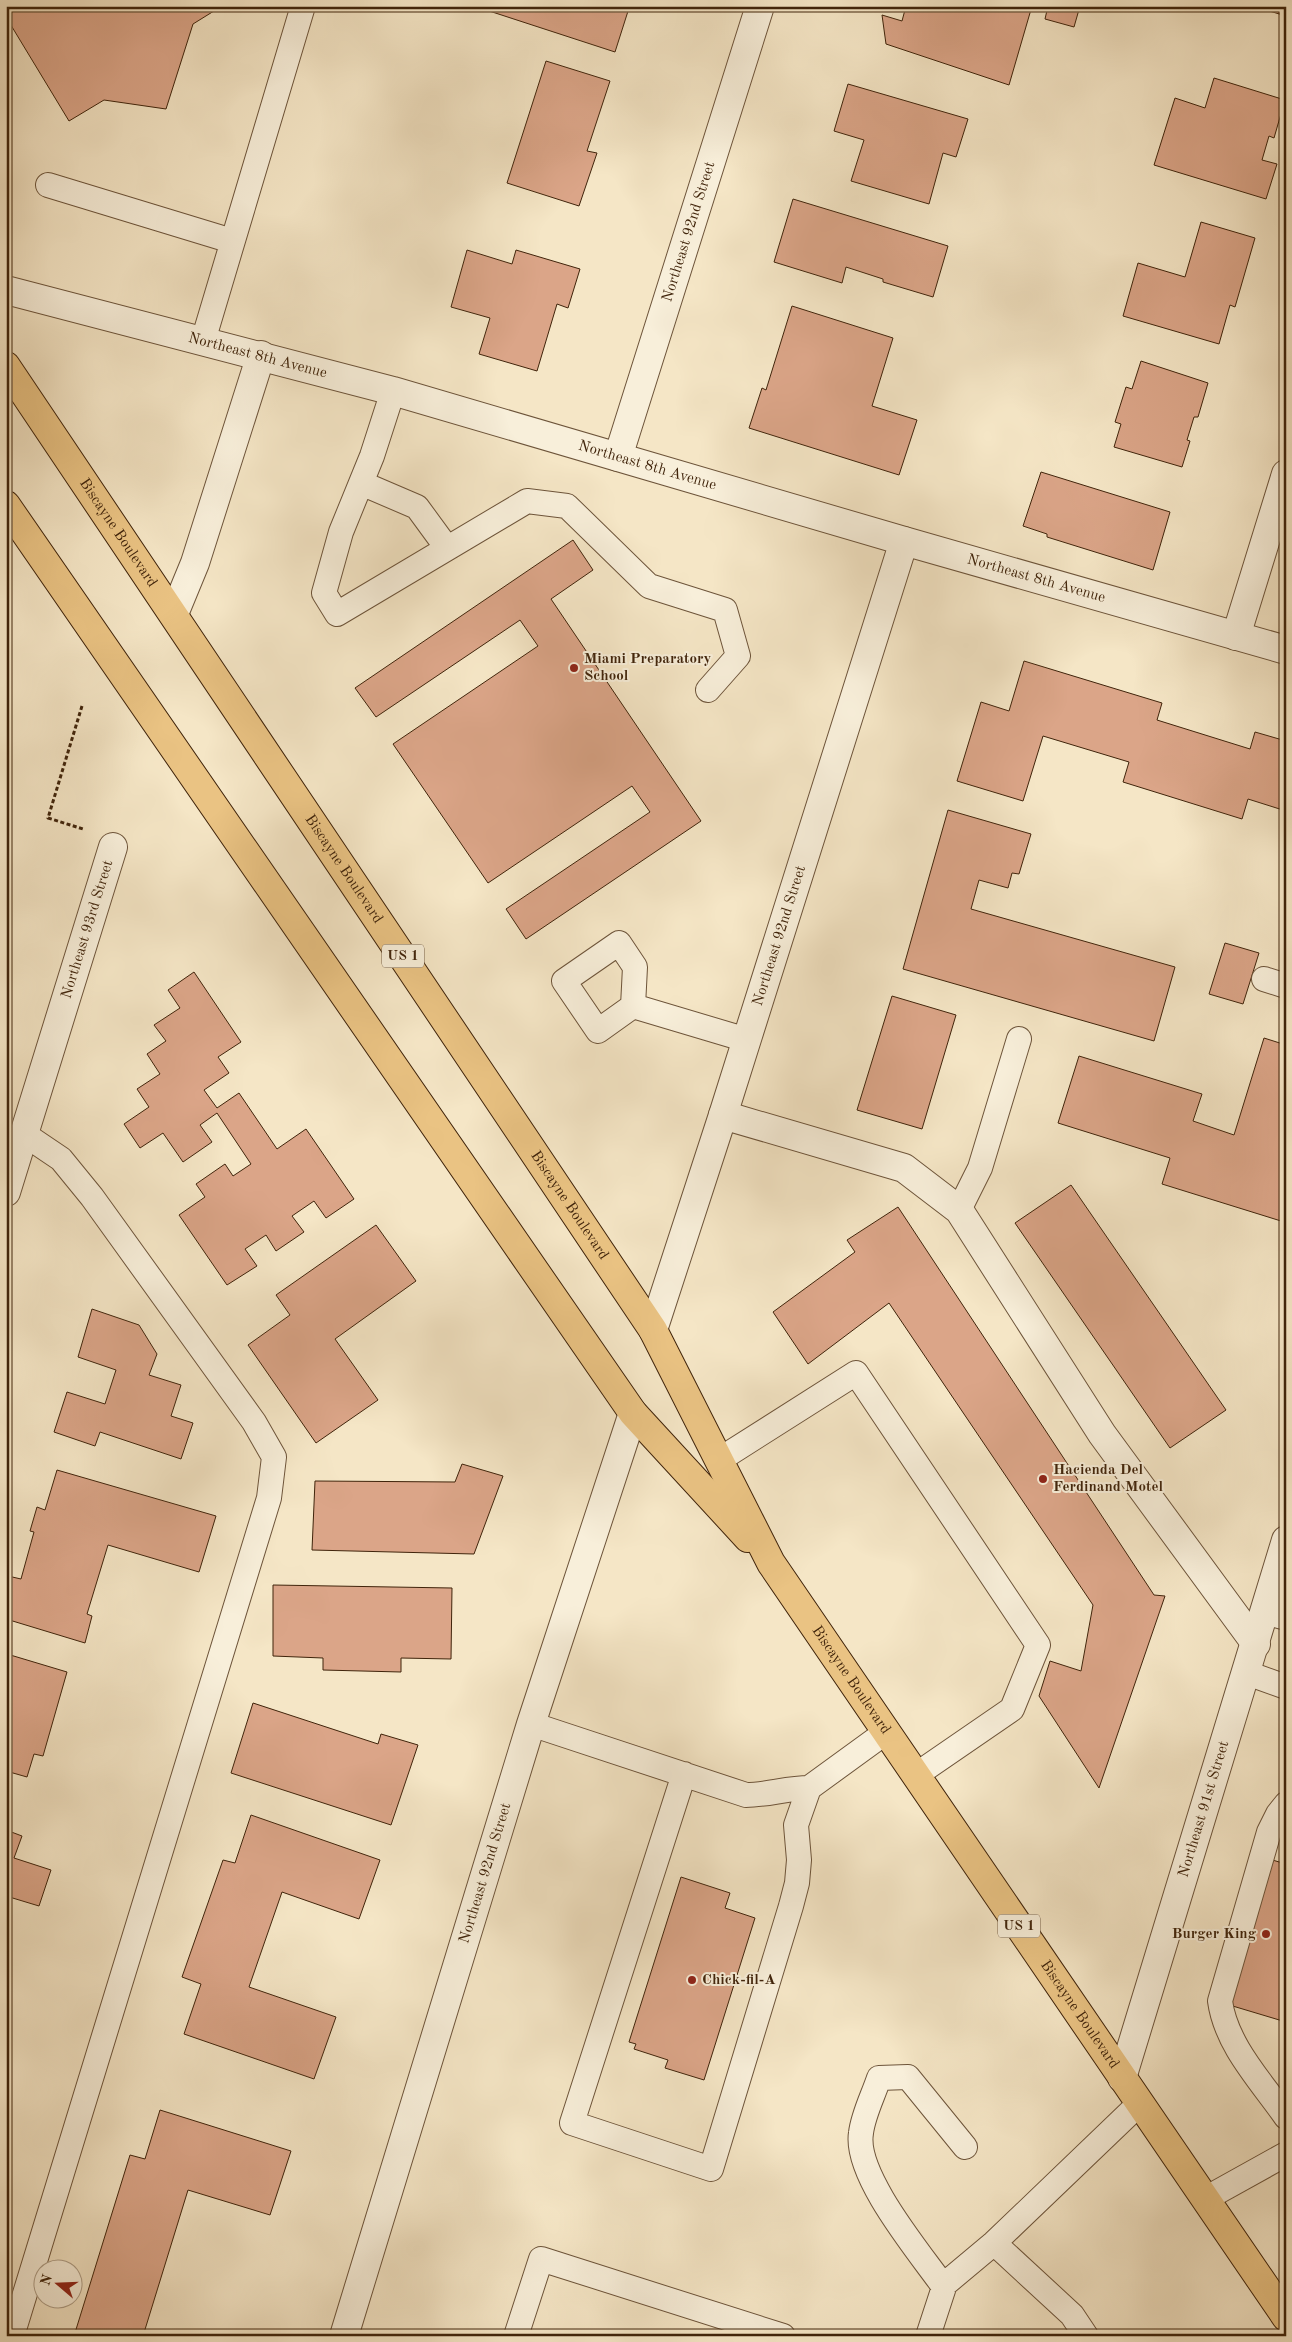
<svg xmlns="http://www.w3.org/2000/svg" width="1292" height="2342" viewBox="0 0 1292 2342" font-family="'Old Standard TT',serif">
<style>
.building{fill:#dba588;stroke:#40240b}
.lines{fill:none;stroke-linecap:round;stroke-linejoin:round}
.lane-casing{stroke:#6d543a;stroke-width:26}
.street-casing{stroke:#6d543a;stroke-width:30}
.primary-casing{stroke:#40240b;stroke-width:30}
.path{stroke:#40240b;stroke-width:3;stroke-dasharray:4 2.5;stroke-linecap:butt}
.lane{stroke:#f8efda;stroke-width:24}
.street{stroke:#f8efda;stroke-width:28}
.primary{stroke:#eac383;stroke-width:28}
.poi-dot{fill:#8f2418;stroke:#f8efda;stroke-width:2}
.labels{text-anchor:middle;dominant-baseline:central;stroke-width:4;stroke-linejoin:round;paint-order:stroke}
.shield{fill:#f8efda;stroke:#776149;stroke-width:1}
.shield-label{font-size:14px;font-weight:bold;fill:#40240b}
.street-label{font-size:15px;fill:#40240b;stroke:#f8efda}
.poi-label{font-size:15px;font-weight:bold;fill:#40240b;stroke:#f8efda;text-anchor:start}
</style>
<rect width="100%" height="100%" fill="#f5e6c6"/>
<filter id="stains"><feTurbulence type="fractalNoise" baseFrequency=".004" numOctaves="4"/><feColorMatrix values="0 0 0 0 .2 0 0 0 0 .09 0 0 0 0 .02 0 0 0 .5 -.17"/></filter>
<radialGradient id="worn" r=".72"><stop offset=".6" stop-color="#630" stop-opacity="0"/><stop offset="1" stop-color="#630" stop-opacity=".3"/></radialGradient>
<path class="building" d="M6 6H222L193 24 166 109 104 100 69 121 6 17Z
M481 6H623L629 8 615 52 480 8Z
M906 6H1032L1009 85 886 44 882 15 902 21Z
M1048 6H1080L1074 27 1045 19Z
M1252 6H1286V16L1266 10Z
M546 61 610 81 587 151 597 153 579 206 507 183Z
M1214 78 1285 100 1274 138 1269 136 1262 160 1277 164 1266 199 1154 165 1175 98 1205 108Z
M848 84 968 119 956 157 943 153 929 204 851 181 864 140 834 131Z
M793 199 948 246 933 297 883 282V279L846 267 842 283 774 262Z
M1201 222 1255 238 1235 307 1230 305 1219 344 1123 316 1138 263 1185 277Z
M467 250 512 264 516 250 580 269 568 308 557 304 537 371 479 354 490 318 451 307Z
M792 306 893 338 872 406 917 420 899 475 749 428 762 388 766 390Z
M1141 361 1208 383 1198 417H1194L1187 440 1190 441 1182 467 1114 447 1121 424 1115 422 1126 387 1132 389Z
M1041 472 1170 512 1153 570 1047 537V534L1023 526Z
M573 540 593 570 551 599 701 821 526 939 506 909 650 812 632 786 488 883 393 744 538 646 520 620 376 717 355 688Z
M1024 661 1162 703 1157 720 1250 749 1255 732 1286 741V811L1248 799 1242 819 1123 782 1129 762 1043 736 1023 801 957 781 981 702 1009 711Z
M948 810 1031 834 1019 874 1012 873 1008 888 979 880 971 909 1175 967 1154 1041 903 969Z
M1225 943 1259 953 1243 1004 1209 994Z
M194 972 241 1042 218 1057 229 1073 204 1090 217 1108 239 1093 277 1149 306 1129 354 1199 326 1218 314 1201 292 1216 304 1232 276 1251 266 1235 245 1249 257 1266 227 1285 179 1215 205 1197 196 1184 225 1164 233 1176 251 1164 217 1113 200 1125 212 1142 183 1162 163 1133 140 1148 124 1124 149 1107 137 1089 160 1074 147 1054 166 1041 154 1025 180 1008 168 990Z
M892 996 956 1015 922 1129 857 1110Z
M1264 1038 1286 1045V1206L1281 1221 1162 1184 1170 1158 1058 1123 1079 1056 1202 1094 1193 1121 1234 1135Z
M1071 1185 1226 1410 1170 1448 1015 1223Z
M898 1207 1154 1595 1165 1596 1099 1788 1039 1696 1050 1661 1081 1671 1093 1605 889 1303 808 1364 773 1312 855 1252 847 1240Z
M376 1225 416 1281 335 1339 378 1400 316 1443 248 1345 290 1315 276 1295Z
M92 1309 139 1325 157 1354 149 1375 181 1385 171 1416 193 1423 181 1459 100 1432 95 1446 54 1432 67 1392 105 1404 116 1370 78 1357Z
M462 1464 503 1476 474 1554 312 1550 315 1481 455 1482Z
M57 1470 216 1516 199 1572 108 1545 87 1614 92 1616 85 1643 6 1619V1583L8 1576 21 1579 34 1532 30 1531 37 1507 45 1510Z
M273 1585 452 1588 451 1659 401 1658V1672L323 1670V1658L273 1656Z
M7 1654 67 1672 43 1756 34 1754 27 1777 6 1771Z
M253 1703 378 1744 381 1734 418 1745 391 1825 231 1773Z
M251 1815 380 1860 359 1919 282 1892 249 1987 336 2017 314 2079 184 2034 201 1984 182 1977 223 1860 235 1863Z
M6 1830 22 1836 14 1858 51 1870 39 1906 6 1896Z
M1269 1859 1286 1864V2022L1226 2004Z
M681 1877 730 1893 725 1908 755 1918 704 2080 665 2068 668 2060 634 2049 636 2044 629 2042Z
M160 2110 291 2151 270 2215 188 2190 143 2336H74L130 2155 145 2159Z"/>
<g class="lines">
<g class="lane-casing">
<path id="lane" d="M48 185 232 241
M203 341 303 6
M393 391 372 456 341 532 324 593 337 614 527 501 567 506 649 586 725 610 738 656 708 690
M361 483 417 507 447 548
M619 943 635 967 633 1006 598 1031 564 981Z
M1264 979 1286 986
M633 1006 747 1040
M959 1210 980 1168 1019 1039
M719 1460 856 1373 1038 1645 1012 1709 916 1775
M1265 1612 1286 1618
M1247 1673 1286 1687
M531 1724 746 1795C767 1795 787 1788 809 1788
M684 1774 572 2123 711 2169 791 1906 797 1883 799 1860 796 1825 809 1788 886 1732
M1286 1804 1278 1814 1269 1832 1220 2001C1226 2045 1261 2081 1286 2117
M1205 2199 1286 2154
M994 2243 1072 2315 1086 2336
M944 2287C920 2253 854 2175 861 2133 863 2115 873 2096 879 2078L908 2077 965 2147
M12 2336 269 1498 274 1457 254 1422 92 1197 61 1159 24 1134
M516 2336 541 2259 783 2336
M928 2336 945 2284 994 2243 1140 2103"/>
</g>
<g class="street-casing">
<g id="street">
<path id="s1" d="M6 290 393 391 904 541 1286 650"/>
<path id="s2" d="M618 457 760 6"/>
<path d="M174 614 195 563 261 355"/>
<path d="M1236 636 1286 474"/>
<path d="M723 1115 904 1168 959 1210 1102 1434 1256 1644"/>
<path id="s3" d="M6 1192 113 847"/>
<path id="s4" d="M653 1330 723 1115 904 541"/>
<path id="s5" d="M1122 2078 1286 1540"/>
<path id="s6" d="M344 2336 531 1724 633 1413"/>
</g>
</g>
<g class="primary-casing">
<g id="primary">
<path id="s7" d="M6 366 653 1330 771 1563 1286 2317"/>
<path d="M6 505 633 1413 748 1538"/>
</g>
</g>
<path class="path" d="M82 706 48 818 83 829"/>
<use href="#lane" class="lane"/>
<use href="#street" class="street"/>
<use href="#primary" class="primary"/>
</g>
<g class="poi-dot">
<circle cx="574" cy="668" r="5"/>
<circle cx="1043" cy="1479" r="5"/>
<circle cx="1266" cy="1934" r="5"/>
<circle cx="692" cy="1980" r="5"/>
</g>
<g class="labels">
<g class="shield">
<rect x="382" y="944.5" width="42" height="23" rx="4"/>
<rect x="998" y="1914.5" width="42" height="23" rx="4"/>
</g>
<g class="shield-label">
<text x="403" y="956">US 1</text>
<text x="1019" y="1926">US 1</text>
</g>
<g class="street-label">
<text stroke="none"><textPath href="#s2" startOffset="236">Northeast 92nd Street</textPath></text>
<text stroke="none"><textPath href="#s1" startOffset="260">Northeast 8th Avenue</textPath></text>
<text stroke="none"><textPath href="#s1" startOffset="665">Northeast 8th Avenue</textPath></text>
<text stroke="none"><textPath href="#s7" startOffset="201">Biscayne Boulevard</textPath></text>
<text stroke="none"><textPath href="#s1" startOffset="1070">Northeast 8th Avenue</textPath></text>
<text stroke="none"><textPath href="#s7" startOffset="606">Biscayne Boulevard</textPath></text>
<text stroke="none"><textPath href="#s3" startOffset="275">Northeast 93rd Street</textPath></text>
<text stroke="none"><textPath href="#s4" startOffset="414">Northeast 92nd Street</textPath></text>
<text stroke="none"><textPath href="#s7" startOffset="1011">Biscayne Boulevard</textPath></text>
<text stroke="none"><textPath href="#s7" startOffset="1564">Biscayne Boulevard</textPath></text>
<text stroke="none"><textPath href="#s5" startOffset="281">Northeast 91st Street</textPath></text>
<text stroke="none"><textPath href="#s6" startOffset="484">Northeast 92nd Street</textPath></text>
<text stroke="none"><textPath href="#s7" startOffset="1969">Biscayne Boulevard</textPath></text>
</g>
<g class="poi-label">
<text x="584" y="659">Miami Preparatory<tspan x="584" dy="17">School</tspan></text>
<text x="1053" y="1470">Hacienda Del<tspan x="1053" dy="17">Ferdinand Motel</tspan></text>
<text x="1256" y="1934" text-anchor="end">Burger King</text>
<text x="702" y="1980">Chick-fil-A</text>
</g>
</g>
<rect width="1292" height="2342" fill="none" stroke="#f5e6c6" stroke-width="25"/>
<rect x="8" y="8" width="1277" height="2327" fill="none" stroke="#40240b" stroke-width="2.5"/>
<rect x="12" y="12" width="1267" height="2317" fill="none" stroke="#40240b"/>
<g transform="translate(58 2284) rotate(289)"><circle r="24" fill="#f8efda" stroke="#ae9e87"/>
<path d="M0-4L9 19L0 12L-9 19Z" fill="#8f2418"/>
<text y="-8" font-size="14" font-weight="bold" text-anchor="middle" fill="#40240b">N</text>
</g>
<rect width="100%" height="100%" filter="url(#stains)"/>
<rect width="100%" height="100%" fill="url(#worn)"/>
</svg>
